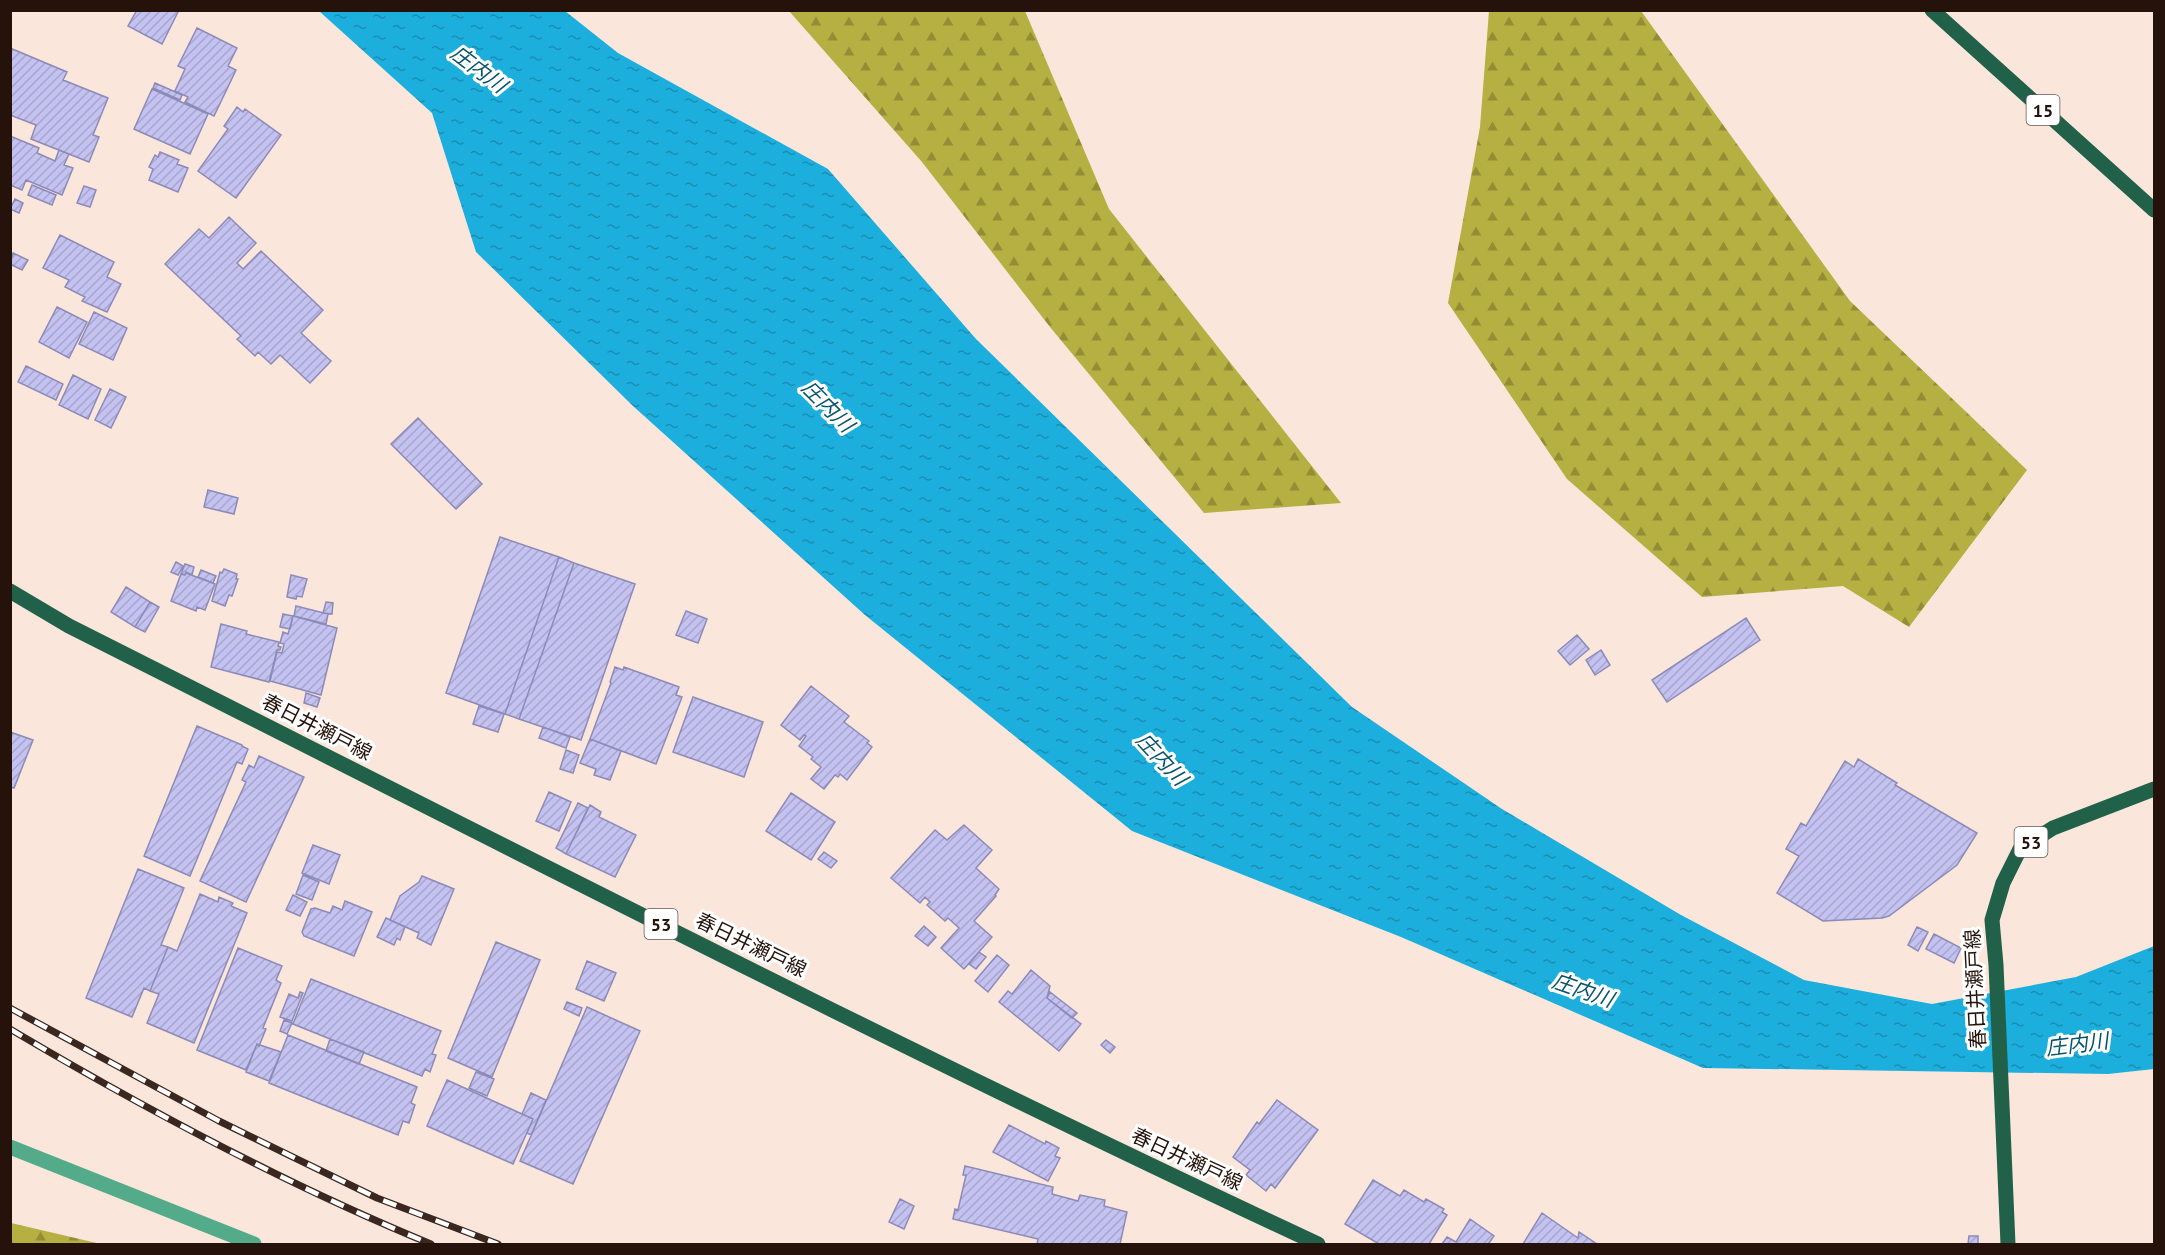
<svg xmlns="http://www.w3.org/2000/svg" width="2165" height="1255" viewBox="0 0 2165 1255" font-family="'PT Sans','Noto Sans JP',sans-serif">
<style>
.forest{fill:url(#forest-firs)}
.water{fill:url(#water-ripples)}
.building{fill:url(#building-hatch);stroke:#8c8ab7;stroke-width:1.5}
.lines{fill:none;stroke-linecap:round;stroke-linejoin:round}
.minor{stroke:#53ab89;stroke-width:15}
.primary{stroke:#21614a;stroke-width:15}
.rail-casing{stroke:#3a2820;stroke-width:7}
.rail{stroke:#fff;stroke-width:4.5;stroke-dasharray:14;stroke-linecap:butt}
.labels{text-anchor:middle;dominant-baseline:central;stroke-width:6;stroke-linejoin:round;paint-order:stroke}
.shield{fill:#fff;stroke:#665a54;stroke-width:1.5}
.shield-label{font-size:18px;font-weight:bold;fill:#25130b}
.street-label{font-size:20px;fill:#25130b;stroke:#fff}
.water-label{font-size:21px;font-style:italic;fill:#07546b;stroke:#fff}
</style>
<defs>
<pattern id="forest-firs" width="22" height="20" patternUnits="userSpaceOnUse" patternTransform="scale(1.5)"><rect width="22" height="20" fill="#b6af42"/><path d="M5 1l3.5 6h-7zM16 11l3.5 6h-7z" fill="#948d35"/></pattern>
<pattern id="water-ripples" width="26" height="14" patternUnits="userSpaceOnUse" patternTransform="scale(1.5)"><rect width="26" height="14" fill="#1cafdd"/><path d="M2 4q2-2 4 0t4 0M15 11q2-2 4 0t4 0" fill="none" stroke="#198db1"/></pattern>
<pattern id="building-hatch" width="6" height="6" patternUnits="userSpaceOnUse" patternTransform="scale(1.5)"><rect width="6" height="6" fill="#c4c2f1"/><path d="M-1 1l2-2M0 6l6-6M5 7l2-2" fill="none" stroke="#a8a6cd"/></pattern>
</defs>
<rect width="100%" height="100%" fill="#fbe6dc"/>
<path class="forest" d="M789 11H1025L1109 209 1341 503 1204 513 1050 327 922 162Z
M1489 11H1641L1850 301 2027 470 1909 627 1843 586 1702 597 1567 479 1448 303 1480 127Z
M11 1223 101 1244H11Z"/>
<path class="water" d="M319 11H565L618 53 828 169 976 339 1352 707 1502 809 1681 915 1804 980 1932 1004 2076 977 2154 946V1069L2108 1074 1703 1068 1401 937 1132 831 865 615 633 406 476 252 432 113Z"/>
<path class="building" d="M137 10H179L162 44 128 26Z
M197 28 237 48 228 66 236 70 214 116 185 102 188 97 175 91 185 69 178 66Z
M10 48 67 72 63 80 108 98 93 135 99 137 89 162 31 139 36 125 10 115Z
M155 83 182 95 180 100 153 88Z
M152 89 208 114 190 154 134 129Z
M237 107 243 112 245 109 281 135 236 198 198 171 228 129 224 126Z
M10 136 39 148 37 153 55 161 59 150 69 154 64 165 73 168 62 195 26 180 22 190 10 185Z
M160 152 179 160 177 164 188 168 178 192 149 180 153 169 149 167 155 155 158 157Z
M32 185 56 195 52 205 28 195Z
M84 186 96 190 90 207 77 203Z
M15 199 23 203 19 213 10 209Z
M229 217 256 243 237 263 243 269 261 251 323 310 301 333 331 361 310 383 280 355 271 364 258 352 255 356 237 339 241 336 165 264 199 229 209 238Z
M60 235 114 262 107 277 121 284 107 312 82 301 85 297 65 287 69 280 43 268Z
M13 253 28 260 22 270 10 264Z
M57 307 87 322 69 358 39 342Z
M94 312 127 328 113 360 79 344Z
M26 366 63 384 56 400 18 382Z
M73 375 101 389 88 419 59 405Z
M110 389 126 397 111 428 95 420Z
M418 418 482 484 456 509 391 444Z
M208 490 238 498 234 514 204 507Z
M500 537 559 557 505 714 446 693Z
M559 557 574 563 519 719 505 714Z
M176 562 183 566 178 575 171 572Z
M574 563 635 584 581 740 519 719Z
M185 564 194 567 192 575 186 572 185 575 181 574Z
M224 569 237 574 236 579H238L232 596 229 595 225 606 212 601 220 572 222 573Z
M201 570 216 576 213 583 198 577Z
M186 573 215 584 205 610 197 607 196 611 171 601 181 574 185 575Z
M291 575 307 579 302 597 297 596 296 599 287 597Z
M126 587 150 602 135 627 111 612Z
M150 602 159 607 145 632 135 627Z
M326 602 333 603 332 614 323 613Z
M296 606 328 614 326 624 294 616Z
M686 611 707 619 698 643 676 635Z
M283 614 293 616 290 629 280 627Z
M293 616 337 628 321 695 270 681 277 652 282 653 284 644 280 643 283 632 288 634Z
M1746 618 1760 640 1667 702 1652 680Z
M221 624 247 631 246 634 279 642 278 646 281 647 280 650H277L269 682 211 667Z
M1577 635 1589 649 1570 665 1558 651Z
M1601 650 1610 665 1595 675 1586 660Z
M615 667 623 670 624 667 679 687 676 695 682 697 656 764 590 739 611 683 610 682Z
M811 686 849 716 844 722 869 741 867 743 872 747 847 780 840 774 838 777 835 775 824 789 811 779 821 767 811 759 813 757 799 746 806 736 804 735 800 740 781 725Z
M306 693 320 698 317 707 304 703Z
M693 697 763 722 744 777 673 752Z
M479 706 504 714 498 732 473 724Z
M197 726 242 745V746L248 749 242 764 237 762 190 876 144 856Z
M543 727 570 737 566 748 539 738Z
M10 732 33 740 14 788 10 787Z
M590 739 621 751 610 780 594 775 596 769 580 763Z
M566 750 579 755 573 773 560 769Z
M259 756 304 777 246 902 200 881 246 782 242 780 249 765 254 768Z
M1858 759 1897 783 1895 785 1977 833 1957 865 1889 916 1882 918 1823 921 1777 893 1799 856 1786 849 1801 823 1806 826 1845 761 1854 767Z
M549 792 571 802 559 831 536 821Z
M791 793 835 822 811 860 766 831Z
M578 803 588 808 566 854 556 848Z
M590 805 601 812 599 817 636 835 615 877 566 854Z
M964 825 992 850 976 868 999 889 995 895 996 896 974 921 992 937 964 969 941 948 959 928 948 918 945 921 927 905 930 902 925 897 920 903 891 878 935 830 947 840Z
M313 845 340 855 329 884 302 873Z
M824 852 837 861 831 868 818 859Z
M138 869 184 888 161 945 168 947 150 991 144 988 132 1017 86 998Z
M303 875 319 882 312 900 296 894Z
M422 876 454 889 431 945 417 938 419 933 390 920 400 896 419 882Z
M200 894 218 902 219 897 233 903 231 906 247 913 194 1043 147 1023 159 994 150 991 168 947 177 951Z
M293 895 307 902 300 916 286 910Z
M345 901 372 912 354 956 304 936 302 932 311 909 315 908 330 913 333 906 342 910Z
M386 918 405 927 400 940 397 938 394 945 377 937Z
M924 926 936 937 928 946 915 936Z
M1917 927 1928 932 1918 951 1908 945Z
M1934 934 1961 948 1954 963 1926 949Z
M496 942 540 960 492 1077 448 1058Z
M238 948 282 966 276 980 281 983 263 1028 266 1029 259 1046 257 1044 246 1070 197 1050Z
M979 952 986 957 976 969 969 964Z
M997 955 1009 965 988 992 975 981Z
M587 961 616 973 604 1001 576 989Z
M1031 970 1050 986 1047 998 1081 1024 1059 1051 999 1002 1008 991 1012 994Z
M311 979 441 1031 432 1054 436 1055 430 1072 425 1069 422 1076 293 1024Z
M300 992 303 993 292 1021 280 1017 289 994 298 998Z
M1050 992 1077 1013 1072 1018 1047 998Z
M567 1002 582 1008 579 1016 564 1009Z
M587 1007 640 1031 573 1184 520 1161Z
M284 1020 292 1023 287 1034 280 1031Z
M288 1035 417 1087 411 1103 415 1105 409 1123 403 1121 398 1135 269 1083Z
M330 1039 364 1052 359 1064 326 1051Z
M1106 1040 1115 1047 1110 1053 1101 1045Z
M257 1044 281 1052 269 1081 246 1072Z
M476 1072 494 1079 487 1096 469 1088Z
M447 1080 533 1119 513 1164 427 1126Z
M531 1093 546 1100 531 1135 527 1133 533 1119 522 1114Z
M1277 1100 1318 1130 1275 1188 1271 1184 1266 1191 1246 1175 1250 1170 1233 1157 1257 1122 1259 1124Z
M1009 1125 1045 1144 1046 1141 1059 1148 1055 1156 1060 1158 1048 1181 993 1152Z
M965 1166 1053 1187 1052 1194 1078 1201 1080 1195 1105 1200 1104 1206 1127 1212 1120 1244H1037L1038 1239 953 1219 955 1209 958 1210 966 1175H963Z
M1373 1180 1400 1196 1404 1190 1424 1202 1426 1199 1444 1209 1442 1212 1447 1215 1429 1244H1379L1345 1224Z
M900 1199 914 1206 904 1229 889 1222Z
M1542 1213 1578 1238 1579 1232 1597 1244H1523Z
M1470 1219 1494 1236 1489 1243 1490 1244H1442L1447 1237 1456 1242Z
M1969 1236H1978V1244H1968Z"/>
<g class="lines">
<path class="minor" d="M10 1147 254 1244"/>
<path class="primary" d="M1932 10 2154 210
M10 591 69 626C484 835 897 1048 1318 1244
M2008 1244 1996 965 1992 920 2003 883 2020 849 2053 828 2154 789"/>
<g class="rail-casing">
<path id="rail" d="M10 1008 219 1121 377 1198 498 1244
M10 1029C145 1109 287 1185 431 1244"/>
</g>
<use href="#rail" class="rail"/>
</g>
<g class="labels">
<g class="shield">
<rect x="2026.5" y="95" width="33" height="30" rx="4.5"/>
<rect x="2014.5" y="827" width="33" height="30" rx="4.5"/>
<rect x="644.5" y="909" width="33" height="30" rx="4.5"/>
</g>
<g class="shield-label">
<text x="2043" y="110">15</text>
<text x="2031" y="842">53</text>
<text x="661" y="924">53</text>
</g>
<g class="street-label">
<text transform="translate(317 727) rotate(27)">春日井瀬戸線</text>
<text transform="translate(751 945) rotate(26)">春日井瀬戸線</text>
<text transform="translate(1975 989) rotate(-93)">春日井瀬戸線</text>
<text transform="translate(1187 1159) rotate(25)">春日井瀬戸線</text>
</g>
<g class="water-label">
<text transform="translate(479 69) rotate(37)">庄内川</text>
<text transform="translate(828 406) rotate(45)">庄内川</text>
<text transform="translate(1162 759) rotate(47)">庄内川</text>
<text transform="translate(1583 990) rotate(19)">庄内川</text>
<text transform="translate(2077 1044) rotate(-7)">庄内川</text>
</g>
</g>
<rect width="2165" height="1255" fill="none" stroke="#25130b" stroke-width="24"/>
</svg>
